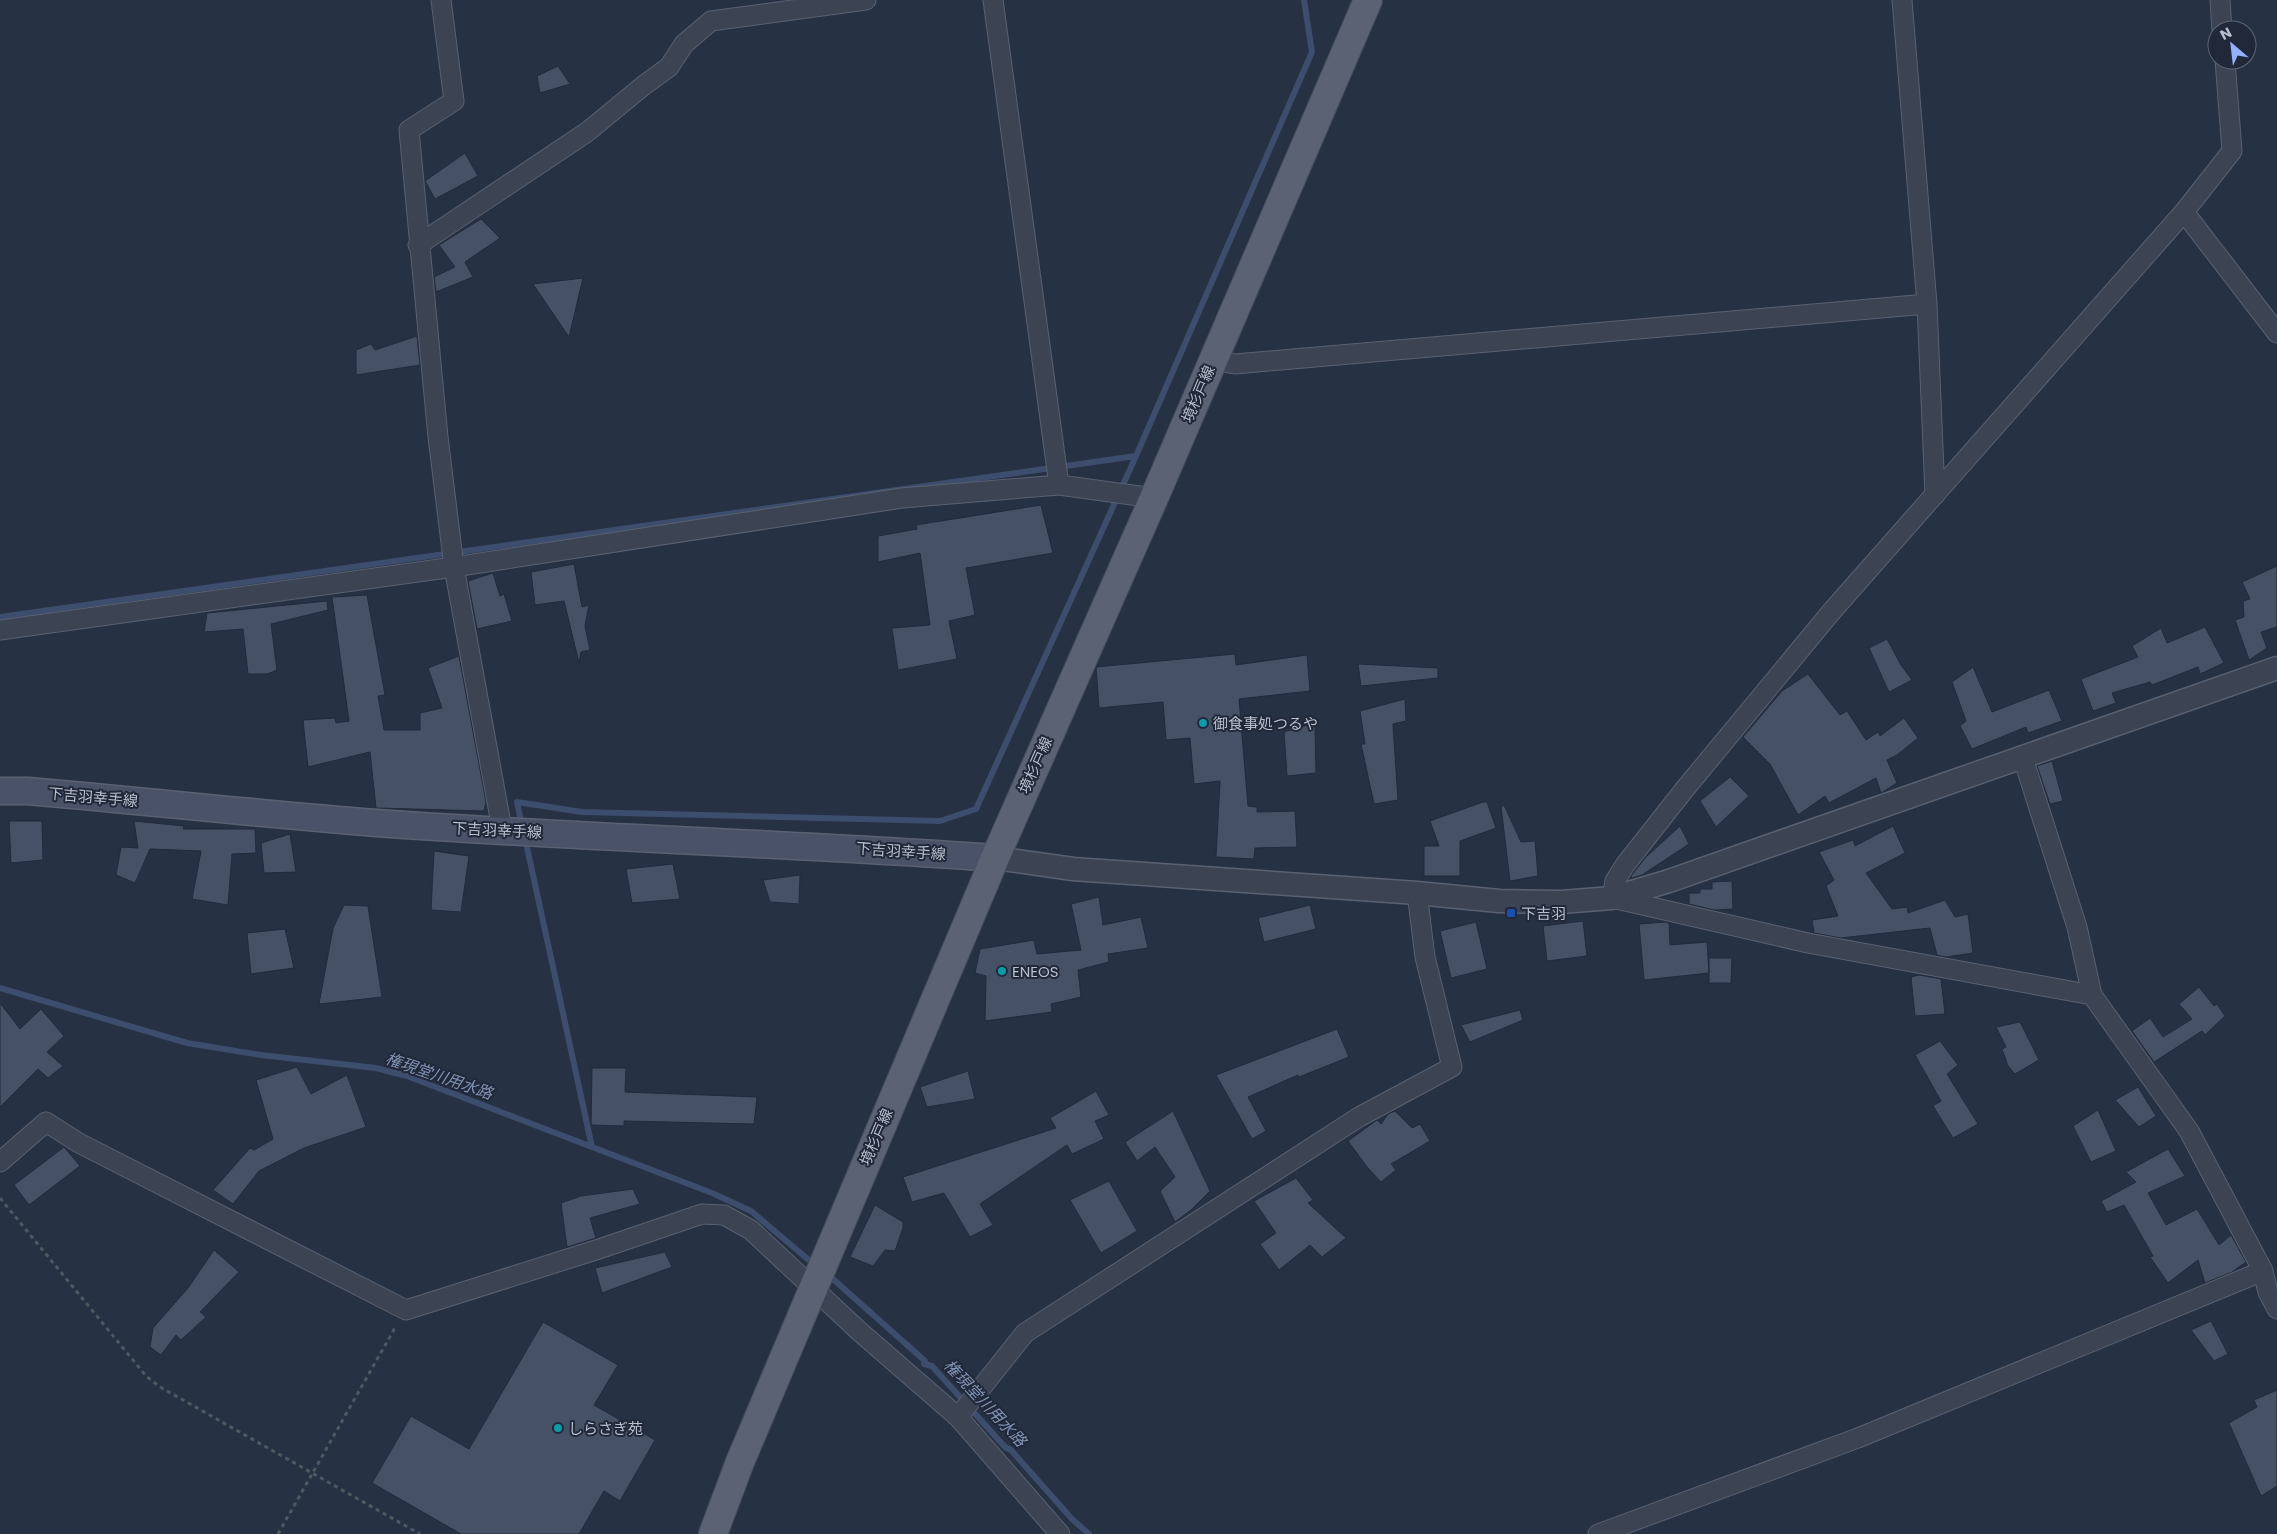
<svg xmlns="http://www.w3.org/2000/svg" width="2277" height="1534" viewBox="0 0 2277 1534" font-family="Poppins,'Noto Sans JP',sans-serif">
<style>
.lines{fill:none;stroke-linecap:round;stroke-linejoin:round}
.stream{stroke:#3d4d6d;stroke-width:6}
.building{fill:#465166;stroke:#222a3b}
.minor-casing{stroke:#5a6171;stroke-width:21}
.tertiary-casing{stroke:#5a6171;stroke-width:25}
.secondary-casing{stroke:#5a6171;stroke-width:29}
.primary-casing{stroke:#454c5d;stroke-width:30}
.path{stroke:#485c61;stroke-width:3;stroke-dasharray:4 4;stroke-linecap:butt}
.minor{stroke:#3c4454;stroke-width:19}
.tertiary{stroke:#3c4454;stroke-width:22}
.secondary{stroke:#4a5267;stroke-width:26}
.primary{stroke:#5a6274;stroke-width:28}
.culture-dot{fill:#0f9aa8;stroke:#202839;stroke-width:2}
.transit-dot{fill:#1a4fb4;stroke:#202839;stroke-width:2}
.labels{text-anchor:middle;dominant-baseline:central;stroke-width:4;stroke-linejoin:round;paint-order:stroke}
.street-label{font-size:15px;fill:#b9bfcd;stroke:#202839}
.poi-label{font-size:15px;fill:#b9bfcd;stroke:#202839;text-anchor:start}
.water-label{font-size:16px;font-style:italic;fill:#8092b4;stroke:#202839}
</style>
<rect width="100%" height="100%" fill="#273144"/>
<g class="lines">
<path class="stream" d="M0 617 1136 456
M522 826 517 802 582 812 940 821 976 809 1136 456 1312 52 1304 0
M525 838 592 1147
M0 988 187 1043 261 1055 376 1068 407 1076 712 1193 751 1211 810 1261
M833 1279 925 1361 924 1364 932 1366 1005 1447 1011 1450 1072 1519 1089 1534"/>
</g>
<path class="building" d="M558 66 570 84 540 93 537 76Z
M465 153 478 176 435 199 425 181Z
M481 219 500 238 465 262 473 277 436 292 434 277 455 267 439 245Z
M583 278 569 337 533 284Z
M417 336 420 365 356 375V350L371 344 375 350Z
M1041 505 1053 553 966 568 975 615 949 621 957 659 898 670 892 628 930 625 920 553 878 562V536L917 529 916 525Z
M574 564 582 607 589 605 585 626 590 650 581 652 579 663 564 601 535 605 531 572Z
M2277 566V627L2261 632 2267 648 2249 660 2235 620 2244 617 2243 601 2250 599 2242 582Z
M493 573 500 596 504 594 512 621 477 629 468 581Z
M367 595 385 695 378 696 384 730H420V713L442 708 428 668 459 656 486 802 484 811 376 808 370 752 308 767 303 720 335 718 336 723 349 721 332 597Z
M327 601 328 610 271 624 277 670 267 674H248L243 629 204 632 207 613Z
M2205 627 2224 663 2200 674 2198 667 2152 685 2150 682 2112 693 2116 703 2093 711 2081 679 2138 657 2132 646 2161 628 2167 643Z
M1887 639 1901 665 1912 680 1889 692 1869 648Z
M1235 654 1236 665 1307 655 1310 691 1239 699 1248 806 1257 807V812L1295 811 1297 847 1255 848 1254 859 1216 857 1220 781 1194 784 1190 738 1166 740 1163 702 1099 708 1096 667Z
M1358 664 1438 668V678L1361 686Z
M1973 667 1992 712 2049 690 2062 721 2028 733 2026 727 1972 749 1960 726 1966 721 1952 682Z
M1808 674 1840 715 1847 711 1866 740 1878 732 1880 736 1904 718 1918 738 1897 755 1887 760 1897 783 1881 793 1876 778 1829 803 1825 796 1798 815 1770 764 1743 737 1782 691Z
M1405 699 1406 721 1393 724 1398 800 1374 804 1361 744H1365L1360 711Z
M1315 723 1316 773 1287 776 1284 732Z
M2052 761 2063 801 2050 804 2037 766Z
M1730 777 1749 796 1716 827 1700 801Z
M1483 802H1487L1496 828 1460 841V876H1424V846H1439L1430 821Z
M1504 805 1521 842 1535 841 1538 876 1510 881 1501 807Z
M9 821H42L43 860 11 863Z
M134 821 184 826 183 829H255L256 853 232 854 228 905 192 899 201 851 150 849 135 883 116 875 121 847 138 848Z
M1680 826 1689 844 1642 875 1632 878 1631 876 1646 857Z
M1893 826 1905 853 1866 873 1892 909 1907 907 1908 913 1945 900 1955 917 1968 914 1973 953 1946 957 1937 955 1930 928 1841 938 1814 933 1812 920 1838 916 1826 886 1834 880 1819 852 1853 840 1855 846Z
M290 834 296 872 264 873 261 843Z
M434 851 469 856 461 912 431 910Z
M673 864 680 899 632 903 626 869Z
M800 875 799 904 770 902 763 880Z
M1732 881 1733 909 1714 910 1689 904V893H1700V889H1712V882Z
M1099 897 1103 925 1141 917 1148 948 1108 954 1109 962 1078 970 1081 997 1051 1004 1052 1012 985 1021 986 976 975 973 980 949 1034 940 1037 954 1081 950 1071 904Z
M344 905 368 906 382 997 319 1004 333 928Z
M1310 905 1316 929 1264 942 1258 918Z
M1583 921 1587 956 1547 961 1543 926Z
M1476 922 1487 969 1451 978 1440 931Z
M1665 922 1669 923 1670 945 1707 942 1709 973 1644 980 1639 924Z
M285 929 294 968 251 974 247 933Z
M1709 958H1732L1731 983H1709Z
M1919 975 1941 979 1945 1014 1915 1016 1911 977Z
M2199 987 2214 1006 2217 1004 2225 1016 2205 1035 2202 1031 2154 1062 2132 1031 2150 1018 2163 1037 2192 1019 2179 1004Z
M0 1003 20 1029 41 1009 64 1036 47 1052 63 1066 48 1078 38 1069 0 1107Z
M1520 1010 1523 1020 1470 1042 1461 1025Z
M2020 1022 2039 1060 2015 1074 2008 1066 2002 1049 2006 1047 1996 1027Z
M1337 1029 1349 1057 1299 1077 1298 1075 1248 1097 1266 1131 1252 1139 1216 1075Z
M1940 1041 1958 1065 1947 1074 1978 1124 1953 1138 1933 1106 1941 1101 1915 1055Z
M297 1067 311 1094 347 1075 366 1127 304 1148 259 1171 233 1204 213 1190 250 1148 254 1150 273 1139 256 1080Z
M592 1068H626L625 1092 757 1097 754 1124 624 1121V1126L591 1125Z
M968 1071 975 1099 927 1107 920 1087Z
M2138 1087 2156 1116 2139 1127 2115 1100Z
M1096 1091 1109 1115 1095 1121 1104 1139 1072 1154 1067 1145 980 1204 993 1225 970 1237 944 1193 912 1202 903 1177 1056 1128 1050 1118Z
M2098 1110 2116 1151 2091 1162 2073 1126Z
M1173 1111 1210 1191 1191 1210 1175 1222 1160 1191 1175 1177 1155 1147 1137 1161 1125 1142Z
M1395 1111 1412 1128 1420 1124 1430 1141 1391 1164 1396 1170 1381 1182 1367 1167 1348 1141 1377 1120 1381 1124 1388 1114Z
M64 1147 80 1166 29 1205 14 1185Z
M2168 1149 2185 1176 2148 1193 2166 1225 2197 1209 2219 1245 2231 1235 2246 1262 2232 1272 2205 1283 2198 1260 2168 1283 2150 1257 2153 1256 2124 1205 2107 1212 2101 1201 2136 1182 2126 1172Z
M1296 1178 1313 1200 1308 1203 1346 1238 1322 1257 1310 1245 1279 1270 1260 1244 1276 1233 1254 1201Z
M1109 1181 1137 1231 1101 1253 1070 1200Z
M633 1189 640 1204 590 1218 596 1238 567 1247 561 1203 581 1196Z
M875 1205 903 1222V1228L895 1251 885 1250 873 1266 850 1257Z
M214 1250 239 1272 200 1312 206 1317 181 1340 176 1335 161 1355 150 1347 153 1328 188 1288Z
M665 1252 672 1267 602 1293 595 1268Z
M2211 1321 2228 1354 2214 1361 2191 1330Z
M543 1322 618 1365 594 1405 655 1440 620 1501 604 1491 579 1534H461L372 1483 411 1416 469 1449Z
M2277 1390V1486L2261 1496 2229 1423 2257 1407 2254 1400Z"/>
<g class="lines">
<g class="minor-casing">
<path id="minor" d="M441 0 454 101 409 130 438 437 454 567 502 829
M993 0 1059 485
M1902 0 1927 304 1935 495
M2220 0 2222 30
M2184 212 2277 333
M418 245 587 132 643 86 669 67 684 44 711 21 866 0
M1212 360 1235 364 1927 304
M0 630 454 567 902 498 1059 485 1154 498
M2023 758 2077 927 2092 995 2189 1131 2263 1271 2268 1292 2277 1309
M2092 995 1808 943 1612 898 1615 881 1625 865 1684 790 1832 611 2184 212 2232 151 2225 60
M0 1162 46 1122 79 1143 406 1310 599 1249 702 1214 724 1215 751 1230 859 1331 958 1417 1060 1534
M958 1417 1025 1333 1359 1117 1452 1067 1425 957 1417 893
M1598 1534 1858 1438 2263 1271"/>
</g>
<g class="tertiary-casing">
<path id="tertiary" d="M995 858 1073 869 1417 893 1499 901 1561 902 1612 898 1669 881 2277 668"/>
</g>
<g class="secondary-casing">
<path id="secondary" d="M0 791H28C144 801 261 814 377 823 583 838 789 843 995 858"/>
</g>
<g class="primary-casing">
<path id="primary" d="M713 1534 740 1462 995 858 1154 498 1368 0"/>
</g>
<path class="path" d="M0 1198 146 1376 160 1387 420 1534
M278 1534 396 1326"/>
<use href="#minor" class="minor"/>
<use href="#tertiary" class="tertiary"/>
<use href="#secondary" class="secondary"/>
<use href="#primary" class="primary"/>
</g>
<g class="culture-dot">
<circle cx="1203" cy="723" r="5"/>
<circle cx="1002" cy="971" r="5"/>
<circle cx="558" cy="1428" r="5"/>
</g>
<rect class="transit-dot" x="1506" y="908" width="10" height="10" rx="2.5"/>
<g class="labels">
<g class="street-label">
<text transform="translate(1198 394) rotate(-67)">境杉戸線</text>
<text transform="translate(1035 765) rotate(-66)">境杉戸線</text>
<text transform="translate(93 797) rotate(5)">下吉羽幸手線</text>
<text transform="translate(497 830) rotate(3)">下吉羽幸手線</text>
<text transform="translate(901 851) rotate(4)">下吉羽幸手線</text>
<text transform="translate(876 1137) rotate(-67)">境杉戸線</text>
</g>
<g class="poi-label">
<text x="1213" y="723">御食事処つるや</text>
<text x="1521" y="913">下吉羽</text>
<text x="1012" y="971">ENEOS</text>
<text x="568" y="1428">しらさぎ苑</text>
</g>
<g class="water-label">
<text transform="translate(439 1076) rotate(19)">権現堂川用水路</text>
<text transform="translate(985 1403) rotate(47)">権現堂川用水路</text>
</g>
</g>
<g transform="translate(2232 45) rotate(332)"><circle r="24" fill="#202839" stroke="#5d6474"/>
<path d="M0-4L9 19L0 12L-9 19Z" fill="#92b1fa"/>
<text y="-8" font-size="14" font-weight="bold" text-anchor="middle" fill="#b9bfcd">N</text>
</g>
</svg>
